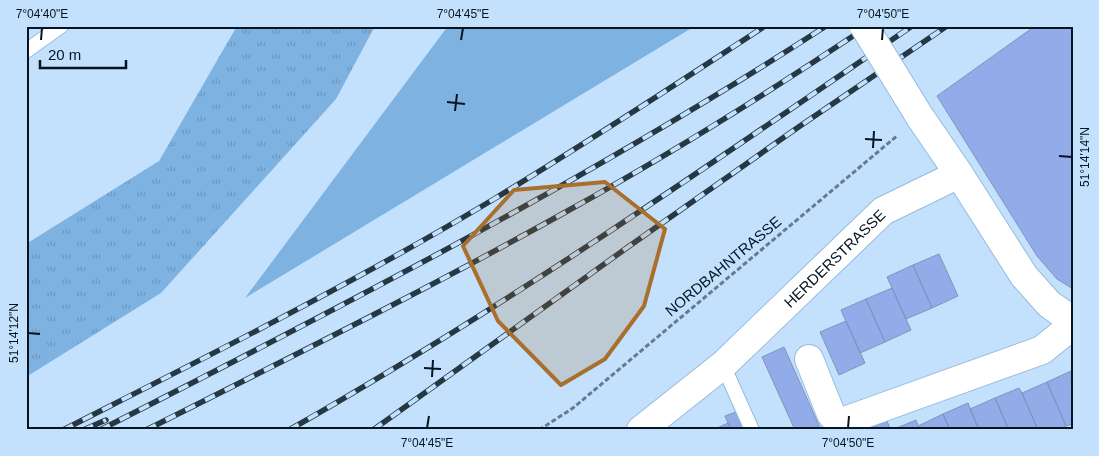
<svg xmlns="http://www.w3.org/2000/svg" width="1099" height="456" viewBox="0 0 1099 456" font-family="Arial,sans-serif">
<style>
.grass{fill:url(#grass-tufts)}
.garden{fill:#7eb2e0}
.building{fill:#92ace9;stroke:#8193ba}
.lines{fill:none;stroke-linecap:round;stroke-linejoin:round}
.service-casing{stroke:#96bbdc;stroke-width:16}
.minor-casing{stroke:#96bbdc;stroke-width:30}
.path{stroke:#657b8e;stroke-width:3;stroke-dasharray:5 2.5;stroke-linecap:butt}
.service{stroke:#fff;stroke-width:14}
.minor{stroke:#fff;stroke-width:28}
.rail-casing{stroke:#273845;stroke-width:5.5}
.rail{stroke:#c3e1fd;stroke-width:4;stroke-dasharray:11;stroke-linecap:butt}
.minor-bridge-casing{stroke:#96bbdc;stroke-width:30;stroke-linecap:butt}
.minor-bridge{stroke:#fff;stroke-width:28}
.marked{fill:#a86f2d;fill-opacity:0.2;stroke:#a86f2d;stroke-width:4;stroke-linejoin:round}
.ticks{fill:none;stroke:#071520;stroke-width:2}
.labels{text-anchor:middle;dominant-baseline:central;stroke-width:4.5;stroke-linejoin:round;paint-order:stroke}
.street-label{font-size:15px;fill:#071520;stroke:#c3e1fd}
.neatline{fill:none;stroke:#071520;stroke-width:2}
.ticks-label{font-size:12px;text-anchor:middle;fill:#071520}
</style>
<defs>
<pattern id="grass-tufts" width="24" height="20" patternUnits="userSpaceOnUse" patternTransform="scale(1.25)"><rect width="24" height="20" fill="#7eb2e0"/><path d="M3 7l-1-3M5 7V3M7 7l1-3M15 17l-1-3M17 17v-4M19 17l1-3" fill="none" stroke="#6b98c0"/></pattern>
</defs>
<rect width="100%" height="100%" fill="#c3e1fd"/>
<path class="grass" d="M237 26H375L336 99 161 293 26 377V244L159 161Z"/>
<path class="garden" d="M448 26H695L245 298Z"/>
<path class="building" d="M1035 26H1073V289L1057 279 1037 256 937 96Z
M939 254 958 296 932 308 913 265Z
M913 265 932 308 906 319 887 277Z
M892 288 911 330 885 342 866 299Z
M866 299 885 342 860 353 841 310Z
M846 321 865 363 839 375 820 332Z
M784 347 821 430H795L762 357Z
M1071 371 1073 424 1066 426 1047 382Z
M1047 382 1066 426 1059 430H1038L1022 393Z
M1019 388 1022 393 1038 430H1009L995 398Z
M995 398 1009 430H979L970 409Z
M968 403 979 430H950L943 414Z
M736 412 744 430H731L725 416Z
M943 414 950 430H920L918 426Z
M886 419 891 430H862Z
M916 420 920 430H892Z
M728 423 731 430H713Z"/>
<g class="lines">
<g class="service-casing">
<path id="service" d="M26 51 61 26
M723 365 752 430"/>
</g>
<g class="minor-casing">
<g id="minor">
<path d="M920 117 959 174 1024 276 1049 304 1073 321"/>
<path d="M809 359 831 414 839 423 1042 350 1073 325"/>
<path id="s1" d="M641 430 723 365 883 211 959 174"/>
</g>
</g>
<path class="path" d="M539 430 573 408 898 135"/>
<use href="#service" class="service"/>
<use href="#minor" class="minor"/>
<g class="rail-casing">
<path id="rail" d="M63 430C208 356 354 283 494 199 585 144 675 85 765 26
M83 430 106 420
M100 430C347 304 593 177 826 26
M146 430C289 358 432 287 571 209 672 153 771 91 868 26
M289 430C504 308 708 166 912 26
M373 430 628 247 800 126 947 26"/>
</g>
<use href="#rail" class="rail"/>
<g class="minor-bridge-casing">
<path id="minor-bridge" d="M864 26 920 117"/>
</g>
<use href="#minor-bridge" class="minor-bridge"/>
</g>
<path class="marked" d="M605 182 665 229 644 306 605 359 561 385 498 321 463 246 514 190Z"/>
<path class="ticks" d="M41 40 42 28M461 40 463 28M882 40 883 28M447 102 465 104M455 111 457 94M865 139 882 140M873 148 874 131M1059 156 1072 157M28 333 40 334M424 368 441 369M432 377 433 360M427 428 429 416M848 428 849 416"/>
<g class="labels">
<g class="street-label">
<text stroke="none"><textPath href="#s1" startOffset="259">HERDERSTRASSE</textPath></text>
<text transform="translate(723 266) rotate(-40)">NORDBAHNTRASSE</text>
</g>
</g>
<rect width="1099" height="456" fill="none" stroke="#c3e1fd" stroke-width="55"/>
<path d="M40 60v8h86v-8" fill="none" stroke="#071520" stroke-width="2.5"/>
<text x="48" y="60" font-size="15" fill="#071520" stroke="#c3e1fd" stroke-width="4" paint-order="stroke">20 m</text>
<rect x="28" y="28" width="1044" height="400" class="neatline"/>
<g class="ticks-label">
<text x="42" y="18">7°04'40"E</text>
<text x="463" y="18">7°04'45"E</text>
<text x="883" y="18">7°04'50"E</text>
<text transform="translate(1085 157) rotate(-90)" y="4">51°14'14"N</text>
<text transform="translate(14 333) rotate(-90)" y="4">51°14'12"N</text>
<text x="427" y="447">7°04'45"E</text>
<text x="848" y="447">7°04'50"E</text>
</g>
</svg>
